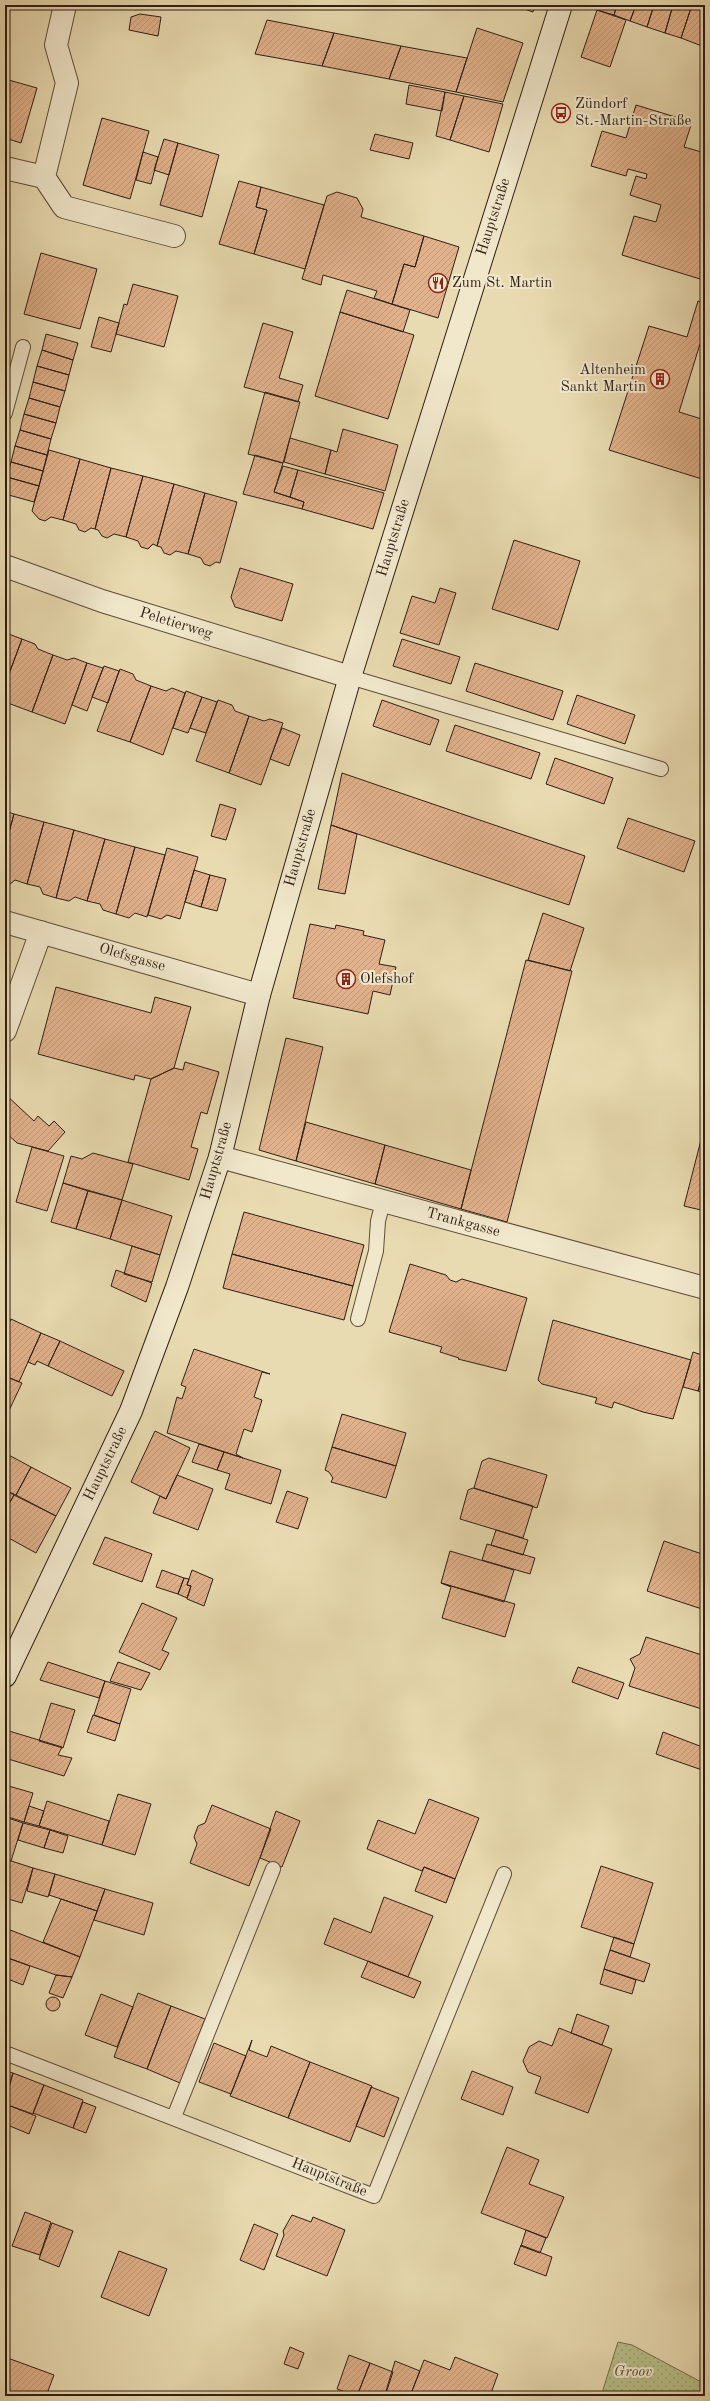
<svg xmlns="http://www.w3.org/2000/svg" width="710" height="2401" viewBox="0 0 710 2401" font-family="'Old Standard TT',serif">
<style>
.park{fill:url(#park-dots);stroke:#746f4f}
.building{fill:url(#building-hatch);stroke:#2f1e14}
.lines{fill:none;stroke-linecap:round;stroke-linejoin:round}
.service-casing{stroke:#5e4d3b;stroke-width:16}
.minor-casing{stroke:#5e4d3b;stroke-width:24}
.secondary-casing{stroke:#2f1e14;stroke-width:24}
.service{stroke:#f1e8cc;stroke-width:14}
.minor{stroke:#f1e8cc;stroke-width:22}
.secondary{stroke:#f1e8cc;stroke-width:22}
.labels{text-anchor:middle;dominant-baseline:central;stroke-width:4;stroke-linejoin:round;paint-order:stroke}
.poi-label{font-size:15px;fill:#2f1e14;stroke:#f1e8cc;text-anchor:start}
.street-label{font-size:15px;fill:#2f1e14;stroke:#f1e8cc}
.park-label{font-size:15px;font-style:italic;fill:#584f37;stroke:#f1e8cc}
</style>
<defs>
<pattern id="park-dots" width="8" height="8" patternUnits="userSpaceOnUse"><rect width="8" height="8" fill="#b9c08a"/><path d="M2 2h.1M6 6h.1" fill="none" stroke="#9fa576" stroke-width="1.8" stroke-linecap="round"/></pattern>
<pattern id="building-hatch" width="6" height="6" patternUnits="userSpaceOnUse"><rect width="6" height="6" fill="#e2b28c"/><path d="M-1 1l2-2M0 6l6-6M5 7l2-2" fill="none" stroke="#c29978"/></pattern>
</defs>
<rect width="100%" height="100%" fill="#e9dbb1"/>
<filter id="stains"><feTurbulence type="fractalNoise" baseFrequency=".005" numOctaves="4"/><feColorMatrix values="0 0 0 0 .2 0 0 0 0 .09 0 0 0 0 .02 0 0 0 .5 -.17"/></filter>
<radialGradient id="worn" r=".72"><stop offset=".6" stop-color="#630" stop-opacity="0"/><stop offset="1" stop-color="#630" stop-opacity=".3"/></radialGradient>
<path class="park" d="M618 2342 632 2345 705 2384V2396H601Z"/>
<path class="building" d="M513 5H535L533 12Z
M599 5H617L614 15 597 10Z
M617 5H636L630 21 614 15Z
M636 5H654L647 27 630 21Z
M654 5H673L665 33 647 27Z
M673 5H692L681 38 665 33Z
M692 5 705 8V35L702 46 681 38Z
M597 10 626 20 610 67 581 57Z
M140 14 161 17 158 36 129 30 131 17Z
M267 20 334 33 322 66 255 54Z
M477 28 523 43 503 102 456 92Z
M334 33 401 46 389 79 322 66Z
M705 35V47L702 46Z
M401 46 467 58 456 92 389 79Z
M5 79 37 88 21 143 5 138Z
M409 85 445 92 442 111 406 104Z
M445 92 464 96 450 140 436 136Z
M464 96 503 104 489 152 450 140Z
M636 105 692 122 684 147 705 153V190L702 200 705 201V230L700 246 705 248V262L700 279 622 255 634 216 656 222 661 205 630 195 636 176 646 179 647 174 628 169 626 176 591 166 602 131 626 138Z
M102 118 149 131 130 199 83 185Z
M375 134 413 143 409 159 370 150Z
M164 139 178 143 169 175 154 170Z
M178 143 219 155 202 217 160 205Z
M143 152 158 157 151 184 136 180Z
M239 181 261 187 256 207 267 210 254 254 219 244Z
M261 187 324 205 305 269 254 254 267 210 256 207Z
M337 192 357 198 363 209 361 217 424 236 415 267 404 264 392 304 374 298 377 291 323 275 321 285 302 279 327 196Z
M424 236 459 247 438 318 392 304 404 264 415 267Z
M5 247 9 248 5 263Z
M41 253 97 269 80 329 24 314Z
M133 284 178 296 164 347 116 334 124 304 127 305Z
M347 290 410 310 403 332 340 312Z
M698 301 705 303V346L700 344 679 412 705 420V480L609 450 649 326 687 337Z
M340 312 414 335 388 419 315 396Z
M99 317 119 323 111 352 91 347Z
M5 323 9 324 5 338Z
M263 323 293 332 279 378 303 385 298 402 244 387Z
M46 334 78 343 73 360 42 350Z
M42 350 73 360 69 375 37 366Z
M37 366 69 375 65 391 33 382Z
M33 382 65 391 60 407 29 398Z
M265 392 300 402 283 463 248 454Z
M29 398 60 407 56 423 24 414Z
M24 414 56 423 51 439 20 430Z
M343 429 398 445 385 491 325 474 331 450 337 452Z
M20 430 51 439 47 455 15 446Z
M290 438 331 450 325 474 284 462Z
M15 446 47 455 43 471 11 462Z
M49 450 80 459 63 520 51 517 45 521 39 519 32 511Z
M255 455 283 463 274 492 304 502 302 509 243 494Z
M80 459 111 468 95 529 91 528 85 532 79 530 76 524 63 520Z
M11 462 43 471 39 486 7 477Z
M283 466 298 470 290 497 274 492Z
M111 468 143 476 126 537 114 534 107 538 102 536 98 530 95 529Z
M298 470 384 493 373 529 302 509 304 502 290 497Z
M143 476 174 484 157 546 153 544 148 549 141 547 138 541 126 537Z
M7 477 39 486 34 502 5 494Z
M174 484 205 493 188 554 176 551 170 555 164 553 161 547 157 546Z
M205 493 237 502 220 563 216 562 210 566 204 564 201 558 188 554Z
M514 540 580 561 558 630 492 609Z
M240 568 293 584 282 621 235 607 231 597Z
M440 588 456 593 439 645 400 633 412 596 435 603Z
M6 633 22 639 10 671 5 670Z
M22 639 35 644 38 649 53 655 32 712 5 702V685Z
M402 639 460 657 451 684 393 666Z
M53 655 67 660 74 658 87 663 65 724 32 712Z
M87 663 103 668 87 711 72 705Z
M475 663 563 691 553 720 466 691Z
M104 666 119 671 108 703 92 697Z
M120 669 133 674 136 680 151 686 130 742 97 731Z
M151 686 166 691 172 688 185 693 163 755 130 742Z
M186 691 202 697 188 733 173 728Z
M577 695 635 715 625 744 567 724Z
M202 697 217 702 206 733 190 728Z
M218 700 232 705 235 711 249 716 229 773 196 761Z
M382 700 439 720 430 745 373 726Z
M249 716 264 721 270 719 283 723 261 785 229 773Z
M455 725 540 753 531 779 446 751Z
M282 728 300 735 289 766 270 759Z
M555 758 613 778 604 804 546 784Z
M342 773 585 856 569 905 331 825Z
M220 804 236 809 226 840 211 836Z
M5 811 14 814 5 847Z
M14 814 44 822 27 884 15 880 9 885 5 884V847Z
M628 818 695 841 684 872 617 848Z
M44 822 74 830 56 898 43 894 40 887 27 884Z
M331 825 357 834 345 894 318 889Z
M74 830 105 839 87 901 75 897 69 901 56 898Z
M105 839 135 847 116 914 103 910 100 904 87 901Z
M135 847 165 855 147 917 135 913 129 918 116 914Z
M167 848 198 857 180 919 167 915 161 919 148 915Z
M194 870 210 875 201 907 185 902Z
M210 875 226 879 217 911 201 907Z
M543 913 584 928 570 971 528 960Z
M310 924 335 929 336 925 364 931 363 935 385 940 379 964 396 967 390 995 373 991 368 1014 293 998Z
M526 960 572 971 507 1222 461 1209Z
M56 987 151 1013 155 997 191 1007 174 1068 151 1079 135 1075 134 1080 38 1054Z
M286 1038 323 1047 296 1161 259 1150Z
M185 1062 219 1072 207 1114 201 1112 191 1147 198 1149 189 1180 128 1162 151 1079 174 1068 183 1070Z
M5 1094 34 1121 38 1116 49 1126 54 1121 65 1132 48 1151 17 1143 5 1132Z
M306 1122 385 1145 375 1184 296 1161Z
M702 1136 705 1137V1211L684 1206Z
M385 1145 471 1170 461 1209 375 1184Z
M32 1147 64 1156 47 1211 16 1202Z
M93 1153 133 1164 122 1200 63 1183 71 1156 82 1159Z
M63 1183 88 1191 76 1229 51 1222Z
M88 1191 122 1200 110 1239 76 1229Z
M122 1200 172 1216 160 1255 110 1239Z
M244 1212 364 1245 353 1286 232 1254Z
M132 1246 160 1255 152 1282 124 1274Z
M232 1254 353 1286 344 1320 223 1288Z
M410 1264 446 1275 450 1280 456 1282 462 1279 527 1298 506 1371 458 1359 459 1358 440 1352 442 1347 389 1332Z
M116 1270 152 1283 146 1302 111 1286Z
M11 1319 41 1333 19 1382 5 1376V1331Z
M553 1320 691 1360 673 1419 643 1412 614 1402 612 1408 595 1403 597 1398 542 1384 538 1380Z
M41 1333 60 1341 48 1366 37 1361 35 1365 28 1362Z
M60 1341 124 1371 112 1396 48 1366Z
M194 1349 270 1374 262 1372 254 1397 262 1400 252 1432 244 1429 236 1454 243 1458 167 1433 177 1397 182 1399 186 1387 181 1385Z
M693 1352 705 1356V1367L698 1391 683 1387Z
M705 1367V1393L698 1391Z
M5 1376 22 1383 5 1419Z
M342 1414 406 1433 396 1466 332 1447Z
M155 1431 190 1448 166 1499 131 1482Z
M199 1444 224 1452 217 1470 192 1462Z
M332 1447 396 1466 386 1498 331 1482 333 1478 329 1472 325 1470Z
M224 1452 281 1470 271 1504 225 1489 230 1474 217 1470Z
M5 1453 31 1467 16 1495 5 1490Z
M489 1458 547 1475 537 1508 474 1488 482 1461Z
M31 1467 71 1488 56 1516 16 1495Z
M177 1475 213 1489 198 1530 153 1513 160 1496 166 1499Z
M473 1488 533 1506 523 1538 460 1519 468 1490Z
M5 1490 14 1495 7 1507 5 1506Z
M287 1491 308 1498 298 1529 276 1522Z
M14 1495 56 1516 36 1553 5 1536V1511Z
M496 1530 528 1540 523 1555 491 1545Z
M105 1537 152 1554 142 1582 93 1564Z
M664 1541 705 1555V1610L647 1591Z
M487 1544 535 1558 530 1574 482 1560Z
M450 1551 514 1570 504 1602 441 1583Z
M162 1570 184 1578 178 1594 156 1587Z
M192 1570 213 1579 204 1606 187 1599 191 1586 187 1585Z
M184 1578 189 1579 187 1585 191 1586 187 1598 178 1594Z
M441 1583 515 1604 505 1637 442 1618 451 1587Z
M142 1603 177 1618 162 1650 169 1653 160 1670 119 1652Z
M646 1637 705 1656V1710L629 1686 635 1668 630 1659 640 1654Z
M48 1662 105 1681 99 1698 40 1680Z
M118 1662 150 1673 141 1690 110 1681Z
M578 1667 624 1683 618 1699 572 1682Z
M105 1681 131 1689 120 1724 94 1715Z
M51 1703 75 1710 63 1748 39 1741Z
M93 1715 120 1724 115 1741 87 1732Z
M9 1731 62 1747 58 1755 72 1758 64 1776 5 1758V1740Z
M663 1732 705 1748V1771L656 1754Z
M5 1785 33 1793 24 1822 5 1816Z
M118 1794 151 1804 135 1855 102 1845Z
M429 1799 479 1818 455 1879 424 1867 422 1871 367 1849 378 1820 415 1834Z
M47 1801 109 1821 102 1845 39 1826Z
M212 1805 271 1829 249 1886 190 1863 197 1844 194 1837 198 1826 205 1823Z
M29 1806 44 1811 39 1826 24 1822Z
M276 1811 300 1821 282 1867 260 1858Z
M5 1817 23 1823 11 1861 5 1859Z
M23 1823 50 1830 44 1848 18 1840Z
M50 1830 68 1836 63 1853 44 1848Z
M5 1859 33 1868 22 1903 5 1898Z
M601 1866 653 1883 634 1944 581 1927Z
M424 1867 455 1879 446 1903 415 1891Z
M33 1868 55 1874 48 1897 27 1891Z
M55 1874 105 1889 97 1911 49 1895Z
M105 1889 153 1903 144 1935 94 1920Z
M384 1897 433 1916 408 1977 324 1944 334 1918 371 1933Z
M61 1899 97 1911 80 1957 43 1942Z
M5 1928 80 1957 72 1977 56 1975 5 1957Z
M614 1937 634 1944 630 1957 610 1950Z
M610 1950 650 1964 644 1982 604 1969Z
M5 1957 30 1966 23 1985 5 1978Z
M368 1961 421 1982 414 1998 361 1977Z
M604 1969 636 1980 632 1994 600 1984Z
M56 1975 72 1977 63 1998 49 1993Z
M138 1993 171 2006 147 2069 114 2057Z
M101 1994 133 2007 117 2047 85 2035Z
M46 2004a7 7 0 1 1 14 0a7 7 0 1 1-14 0Z
M171 2006 205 2019 180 2083 147 2069Z
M577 2014 609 2026 602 2045 571 2033Z
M559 2028 612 2049 588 2113 535 2093 541 2077 528 2072 523 2061 529 2047 539 2041 552 2046Z
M252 2040 249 2050 267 2057 271 2046 310 2062 288 2118 230 2096Z
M214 2043 246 2056 231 2094 199 2082Z
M310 2062 372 2086 350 2142 288 2118Z
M5 2071 13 2073 5 2097Z
M472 2071 513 2087 503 2115 461 2099Z
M13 2073 44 2085 33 2114 5 2104Z
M44 2085 83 2100 73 2128 33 2113Z
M371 2087 399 2098 384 2137 356 2126Z
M83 2102 96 2107 86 2133 73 2128Z
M5 2104 36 2116 29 2134 5 2124Z
M507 2147 539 2160 529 2184 564 2197 547 2238 481 2213Z
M25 2212 51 2222 40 2255 12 2246Z
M292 2215 311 2222 313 2217 345 2230 327 2276 276 2256 284 2235 283 2231Z
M52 2223 73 2231 59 2267 39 2259Z
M254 2224 278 2234 264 2270 240 2260Z
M526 2230 546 2238 540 2253 521 2246Z
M521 2245 552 2257 546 2276 514 2264Z
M119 2251 167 2269 149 2316 101 2297Z
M290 2347 304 2353 298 2369 284 2364Z
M349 2355 370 2363 357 2396 337 2389Z
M5 2357 54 2375 46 2396H5Z
M455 2357 498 2374 490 2396H410L424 2360 450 2370Z
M395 2361 420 2371 410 2396H400L386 2391Z
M370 2363 393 2372 385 2396H357Z"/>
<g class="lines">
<g class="service-casing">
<path id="service" d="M5 413 23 347
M350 677 661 769
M358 1319 376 1251 378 1221 383 1202
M5 2053 374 2196 504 1874
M174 2117 273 1869"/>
</g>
<g class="minor-casing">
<path id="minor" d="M5 168 44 177 67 83 56 45 65 5
M44 177 64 207 174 236
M5 566 102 601 350 677
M5 922 259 995
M5 1031 41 932
M220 1157 705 1288"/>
</g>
<g class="secondary-casing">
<path id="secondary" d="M5 1676 131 1411 177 1287 220 1157 259 995 350 677 561 5"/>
</g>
<use href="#service" class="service"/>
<use href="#minor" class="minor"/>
<use href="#secondary" class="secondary"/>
</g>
<defs>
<g id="bus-ring" transform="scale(1)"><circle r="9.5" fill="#f1e8cc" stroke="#8f2418" stroke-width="1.5"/><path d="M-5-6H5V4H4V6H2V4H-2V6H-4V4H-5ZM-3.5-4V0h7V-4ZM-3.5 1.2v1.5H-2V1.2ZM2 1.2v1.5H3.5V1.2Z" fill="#8f2418"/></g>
<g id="restaurant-ring" transform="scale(1)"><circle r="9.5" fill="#f1e8cc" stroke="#8f2418" stroke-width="1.5"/><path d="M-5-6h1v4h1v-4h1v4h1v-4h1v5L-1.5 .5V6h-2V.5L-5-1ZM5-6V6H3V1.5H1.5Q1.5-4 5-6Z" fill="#8f2418"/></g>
<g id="building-ring" transform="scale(1)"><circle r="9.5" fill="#f1e8cc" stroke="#8f2418" stroke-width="1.5"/><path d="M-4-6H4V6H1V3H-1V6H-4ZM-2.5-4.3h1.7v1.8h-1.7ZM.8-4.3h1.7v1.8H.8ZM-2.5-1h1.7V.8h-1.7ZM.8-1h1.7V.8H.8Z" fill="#8f2418"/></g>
</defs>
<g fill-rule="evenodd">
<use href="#bus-ring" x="561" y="113"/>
<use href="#restaurant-ring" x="438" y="283"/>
<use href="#building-ring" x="660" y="379"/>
<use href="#building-ring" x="346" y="979"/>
</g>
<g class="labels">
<g class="poi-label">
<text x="575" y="104">Zündorf<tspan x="575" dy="17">St.-Martin-Straße</tspan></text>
<text x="452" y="283">Zum St. Martin</text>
<text x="646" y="370" text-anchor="end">Altenheim<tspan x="646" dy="17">Sankt Martin</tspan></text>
<text x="360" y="979">Olefshof</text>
</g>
<g class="street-label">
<text transform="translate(494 217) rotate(-72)">Hauptstraße</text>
<text transform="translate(394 538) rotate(-73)">Hauptstraße</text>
<text transform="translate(176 624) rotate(17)">Peletierweg</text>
<text transform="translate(301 848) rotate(-74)">Hauptstraße</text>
<text transform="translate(132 958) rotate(16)">Olefsgasse</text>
<text transform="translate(217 1161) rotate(-74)">Hauptstraße</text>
<text transform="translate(463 1223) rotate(15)">Trankgasse</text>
<text transform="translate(106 1464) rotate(-64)">Hauptstraße</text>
<text transform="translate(329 2178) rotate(22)">Hauptstraße</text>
</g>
<g class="park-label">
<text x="633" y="2372">Groov</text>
</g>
</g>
<rect width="710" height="2401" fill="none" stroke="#e9dbb1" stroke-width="20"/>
<rect x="6" y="6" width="698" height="2389" fill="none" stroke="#2f1e14" stroke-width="2"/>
<rect x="10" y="10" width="690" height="2381" fill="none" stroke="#2f1e14"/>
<rect width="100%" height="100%" filter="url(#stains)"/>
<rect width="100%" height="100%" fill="url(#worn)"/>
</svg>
